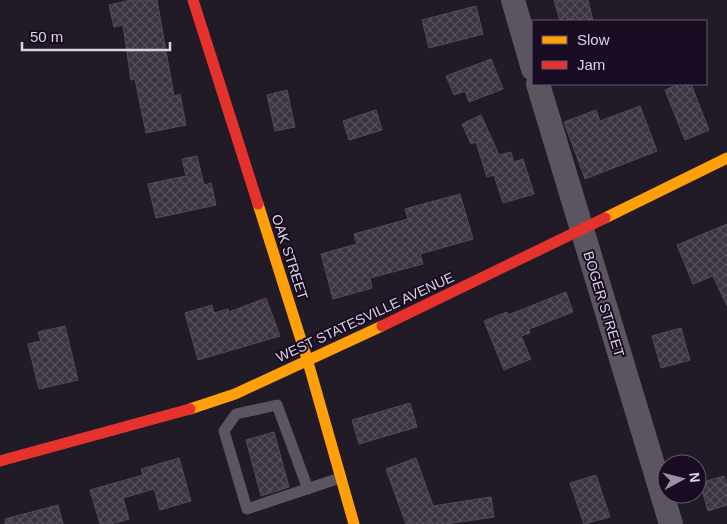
<svg xmlns="http://www.w3.org/2000/svg" width="727" height="524" viewBox="0 0 727 524" font-family="Arial,sans-serif">
<style>
.building{fill:url(#building-cross-hatch);stroke:#524c57}
.lines{fill:none;stroke-linecap:round;stroke-linejoin:round}
.lane{stroke:#5a555f;stroke-width:11}
.street{stroke:#5a555f;stroke-width:24}
.slow{stroke:#ff9f0a;stroke-width:11}
.jam{stroke:#e5322d;stroke-width:11}
.labels{text-anchor:middle;dominant-baseline:central;stroke-width:4;stroke-linejoin:round;paint-order:stroke}
.street-label{font-size:14px;fill:#dbd3e3;stroke:#180b22}
</style>
<defs>
<pattern id="building-cross-hatch" width="8" height="8" patternUnits="userSpaceOnUse" patternTransform="scale(1.25)"><rect width="8" height="8" fill="#3b3441"/><path d="M0 0l8 8M0 8l8-8" fill="none" stroke="#57505c"/></pattern>
</defs>
<rect width="100%" height="100%" fill="#211a27"/>
<path class="building" d="M131 0H157L174 96 180 94 186 125 146 133 135 79 131 80 123 25 114 27 109 5Z
M554 0H588L593 21H560Z
M476 6 483 34 429 48 422 20Z
M491 59 503 89 469 102 465 91 454 95 446 76Z
M679 84H691L709 130 685 140 665 90Z
M287 90 295 127 275 131 267 95Z
M640 106 657 151 585 179 564 122 596 110 600 121Z
M376 110 382 130 349 140 343 121Z
M481 115 499 155 511 152 514 162 523 159 534 194 503 203 494 175 487 177 476 142 471 144 462 124Z
M197 156 204 185 211 183 216 205 156 218 148 184 186 176 182 159Z
M460 194 473 239 420 254 423 264 370 278 372 288 333 299 321 254 357 244 354 234 408 219 405 209Z
M727 224V306L713 276 693 284 677 245Z
M566 292 573 312 529 329 530 333 521 336 531 359 504 370 484 321 507 312 508 315Z
M266 298 280 336 198 360 185 313 212 305 214 313 228 309 229 312Z
M65 326 78 380 39 389 28 344 41 341 38 332Z
M681 328 690 360 661 368 652 336Z
M410 403 417 427 359 444 352 420Z
M274 432 289 487 261 496 246 440Z
M179 458 191 501 160 510 154 489 123 498 129 519 112 524H100L90 490 143 475 141 469Z
M416 458 433 506 491 497 494 517 446 524H406L386 469Z
M596 475 610 517 584 524 570 483Z
M724 476 727 486V505L708 511 700 483Z
M58 505 63 524H5V519Z"/>
<g class="lines">
<path class="lane" d="M308 489 277 405 236 414 224 431 247 509 340 478"/>
<path class="street" d="M513 0 533 69
M538 84 671 524"/>
<path class="slow" d="M258 204 308 362 354 524
M605 218 727 158
M190 409 235 394 382 326"/>
<path class="jam" d="M193 0 258 204
M382 326 605 218
M0 461 190 409"/>
</g>
<g class="labels">
<g class="street-label">
<text transform="translate(290 257) rotate(72)">OAK STREET</text>
<text transform="translate(604 304) rotate(73)">BOGER STREET</text>
<text transform="translate(365 317) rotate(-25)">WEST STATESVILLE AVENUE</text>
</g>
</g>
<rect x="532" y="20" width="175" height="65" fill="#180b22" stroke="#665b6f"/>
<rect x="542" y="36" width="25" height="8" fill="#ff9f0a" stroke="#665b6f"/>
<text x="577" y="45" font-size="15" fill="#dbd3e3">Slow</text>
<rect x="542" y="61" width="25" height="8" fill="#e5322d" stroke="#665b6f"/>
<text x="577" y="70" font-size="15" fill="#dbd3e3">Jam</text>
<g transform="translate(682 479) rotate(83)"><circle r="24" fill="#180b22" stroke="#665b6f"/>
<path d="M0-4L9 19L0 12L-9 19Z" fill="#9a92a1"/>
<text y="-8" font-size="14" font-weight="bold" text-anchor="middle" fill="#dbd3e3">N</text>
</g>
<path d="M22 42v8h148v-8" fill="none" stroke="#dbd3e3" stroke-width="2.5"/>
<text x="30" y="42" font-size="15" fill="#dbd3e3" stroke="#180b22" stroke-width="4" paint-order="stroke">50 m</text>
</svg>
